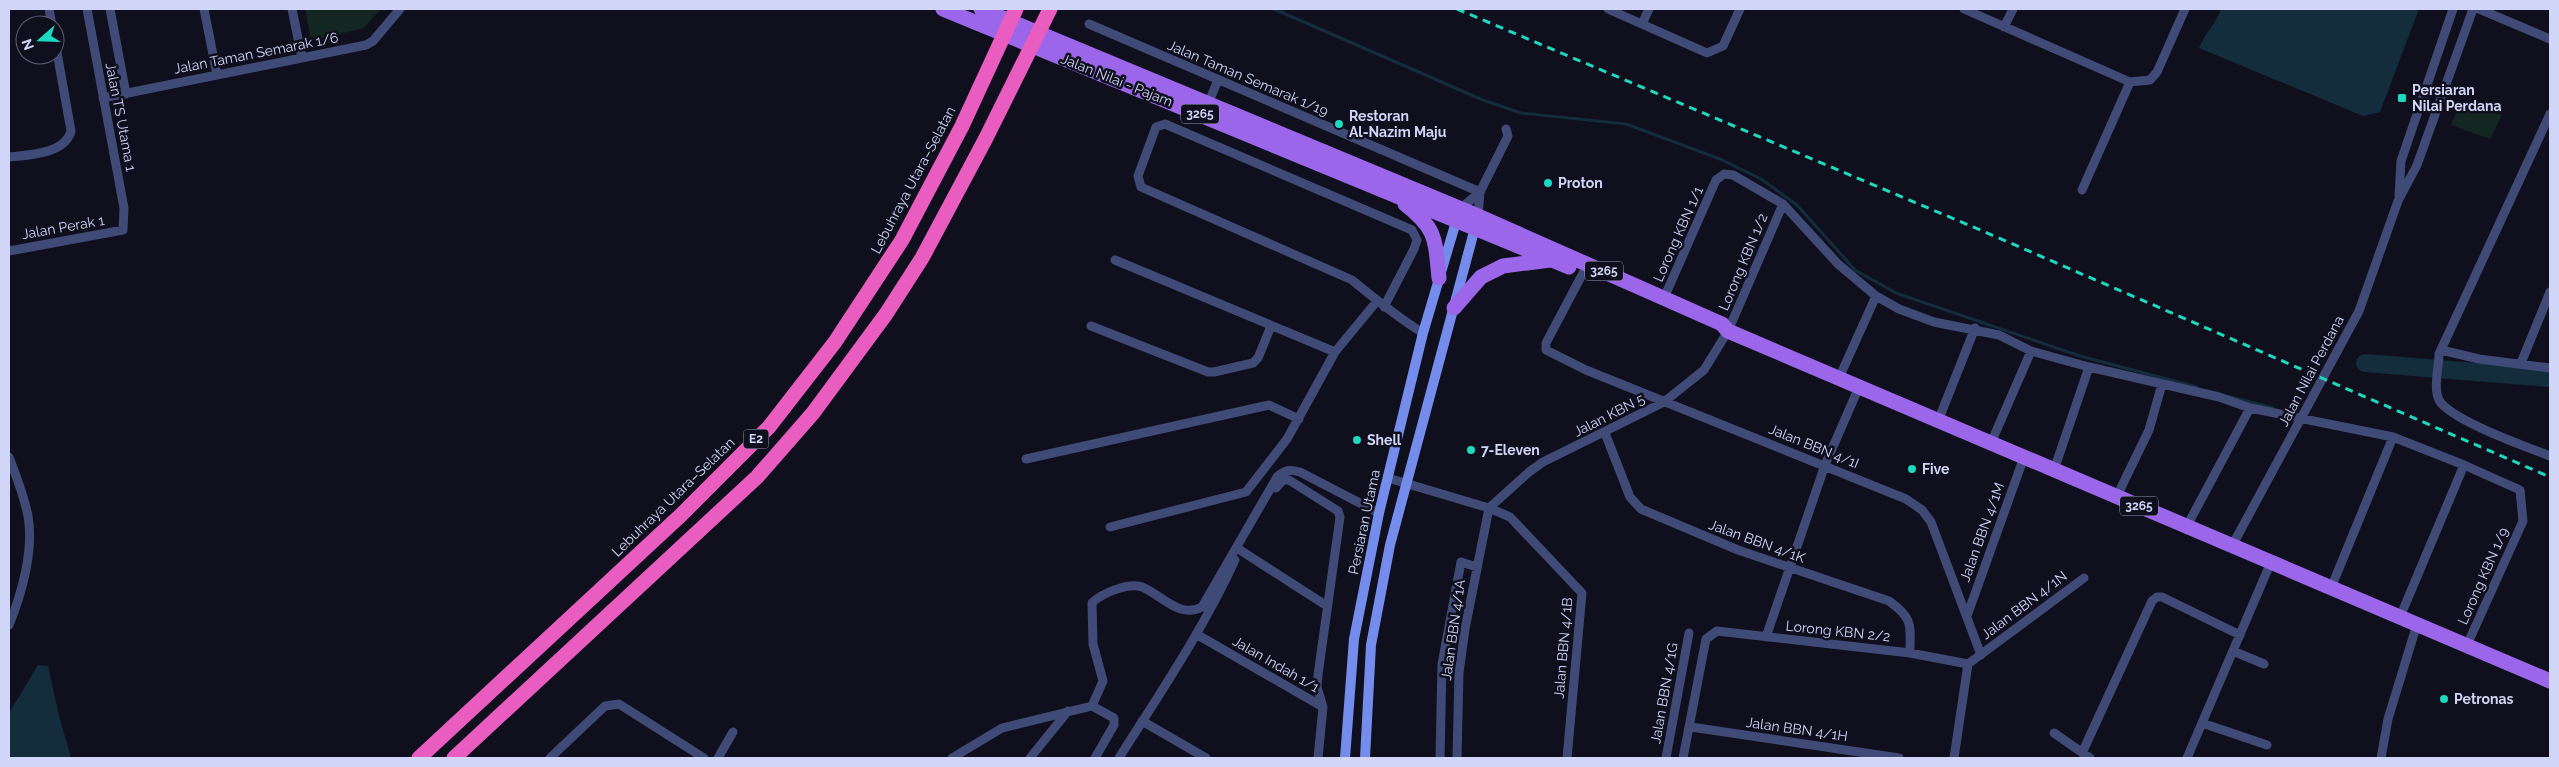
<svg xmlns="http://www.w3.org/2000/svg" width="2559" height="767" viewBox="0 0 2559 767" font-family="Raleway,sans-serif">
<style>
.green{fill:#132621}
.water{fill:#132d3d}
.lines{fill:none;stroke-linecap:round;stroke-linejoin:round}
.stream{stroke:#132d3d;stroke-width:3}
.river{stroke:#132d3d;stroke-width:18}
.street{stroke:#404a76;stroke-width:9}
.secondary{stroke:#748dec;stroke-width:10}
.primary{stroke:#9b66ea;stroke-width:15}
.highway{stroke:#e95cc0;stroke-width:15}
.rail{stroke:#1dd9c0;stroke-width:3;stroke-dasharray:8 6;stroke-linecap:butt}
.poi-dot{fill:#1dd9c0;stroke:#0f0f1d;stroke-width:2}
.labels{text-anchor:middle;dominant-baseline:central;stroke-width:5;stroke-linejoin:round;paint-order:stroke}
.shield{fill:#0f0f1d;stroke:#979ab7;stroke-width:1}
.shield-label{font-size:12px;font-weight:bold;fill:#d1d6f9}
.street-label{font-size:14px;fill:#d1d6f9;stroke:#0f0f1d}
.poi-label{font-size:14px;font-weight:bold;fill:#d1d6f9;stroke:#0f0f1d;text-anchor:start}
</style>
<rect width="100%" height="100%" fill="#0f0f1d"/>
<path class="green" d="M305 9H381L364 28 311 41Z
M2461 102 2502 115 2490 139 2451 125Z"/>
<path class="water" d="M2221 9H2419L2380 112 2363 116 2199 48C2205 33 2215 25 2221 9Z
M38 665 48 666 59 716 71 758H9V713Z"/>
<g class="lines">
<path class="stream" d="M1274 9 1483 100 1521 113 1626 124 1720 159 1761 179 1797 205 1855 270 1896 293 2080 356 2197 387
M2227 396 2273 408"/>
<path class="river" d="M2365 363 2550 378"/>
<path class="street" d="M49 9 52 25
M110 9 126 94
M204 9 217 75
M292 9 302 58
M1608 9 1707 53 1723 46 1740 9
M1964 9 2130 82 2150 80 2157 72 2185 9
M2479 9 2550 39
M1089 24 1480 192
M1642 24 1649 9
M2004 27 2013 9
M103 98 366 45 373 41 400 9
M1208 104 1218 80
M2550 114 2439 354C2439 367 2433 388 2439 400 2450 420 2527 447 2550 456
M9 157C29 155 65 154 71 131L55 41
M2082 190 2130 82
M2399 196 2401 161 2453 9
M1460 209 1480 192
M1478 216 1480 192 1508 136 1506 129
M9 251 123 230 124 208 87 9
M1115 260 1335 352
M1583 273 1546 343V350L1586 370 1906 499 1922 510 1931 522 1981 655
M1664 298 1716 180 1724 174 1733 175 1783 204 1838 264 1876 296 1899 309 1934 322 1999 335 2031 351 2089 367 2219 397 2250 408 2393 437 2464 465 2520 490 2523 521 2467 645
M1384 307 1414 249 1417 240 1412 230 1165 124 1156 127 1138 176 1141 187 1352 280C1375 299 1397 317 1423 333
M1091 326 1208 372H1214L1253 363 1258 358 1271 326
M2441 350 2479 359 2550 368
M2521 363 2550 292
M1839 378 1876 296
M1938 421 1975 328
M1605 433 1630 497 1641 509 1738 550 1889 601C1914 619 1910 625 1910 653
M1991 443 2031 351
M9 457C16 476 24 495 28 516 34 550 22 593 9 625
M1026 459 1269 405 1299 419
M2054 470 2089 367
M1388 478 1489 508 1510 517 1582 593 1567 758
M1276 488 1283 480H1289L1338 511 1340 517 1318 675 1317 687 1323 707
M2117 496 2149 430 2162 384
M2187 526 2250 408
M1110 527 1246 492 1287 439 1335 352 1377 301
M2232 546 2359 311 2398 201 2417 165 2473 9
M1240 550 1327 606
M2331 588 2393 437
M1967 616 2024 457
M2400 617 2464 465
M1196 634 1323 707 1318 758
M1766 637 1825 465 1859 387
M2233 651 2264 664
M1092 706 1114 718V725L1095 758
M1142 721 1206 758
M2202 723 2267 745
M1691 727 1899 758
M2054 733 2090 758
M2082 753 2152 601 2157 597H2162L2240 635
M550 758 605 706 619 704 704 758
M718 758 733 732
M952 758 1002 728 1092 706 1103 681 1093 644 1092 603C1102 593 1129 582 1142 587 1162 595 1179 619 1202 607L1277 477C1285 470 1289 469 1300 472L1379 513
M1030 758 1068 711
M1119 758C1160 693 1203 630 1235 560
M1440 758 1442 664 1461 562 1477 567
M1457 758 1459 673 1465 629 1489 508 1529 472 1543 462 1664 402 1704 370 1728 331 1783 204
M1666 758 1689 633
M1683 758 1706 639 1717 631 1910 653 1968 664
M1954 758 1968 664 2084 578
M2187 758 2271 562
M2381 758 2388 719 2417 624"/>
<path class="secondary" d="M1345 758 1354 639 1379 513 1423 333 1458 215
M1365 758 1371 645 1390 545 1476 224"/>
<path class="primary" d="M943 9 1569 267
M981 9 1478 216 1722 324 1728 331 2550 681
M1405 204C1437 229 1435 239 1439 278
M1454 308 1481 277 1503 266 1550 260"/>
<path class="highway" d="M419 758 681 515 769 427 835 342 902 240 962 126 1016 9
M454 758 757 477 813 413 886 314 922 258 986 138 1050 9"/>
<path class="rail" d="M1457 9 1985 232 2550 477"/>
</g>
<g class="poi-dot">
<rect x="2397" y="93" width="10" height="10" rx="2.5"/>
<circle cx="1339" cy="124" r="5"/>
<circle cx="1548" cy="183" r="5"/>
<circle cx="1357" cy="440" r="5"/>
<circle cx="1471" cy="450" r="5"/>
<circle cx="1912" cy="469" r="5"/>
<circle cx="2444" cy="699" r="5"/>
</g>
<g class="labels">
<g class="shield">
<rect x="1181" y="104.5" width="38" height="19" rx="4"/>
<rect x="1585" y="261.5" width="38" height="19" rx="4"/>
<rect x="743.5" y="429.5" width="25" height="19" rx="4"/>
<rect x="2120" y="496.5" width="38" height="19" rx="4"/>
</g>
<g class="shield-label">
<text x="1200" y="114">3265</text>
<text x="1604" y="271">3265</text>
<text x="756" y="439">E2</text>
<text x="2139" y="506">3265</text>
</g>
<g class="street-label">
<text transform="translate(256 53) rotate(-11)">Jalan Taman Semarak 1/6</text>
<text transform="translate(1248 78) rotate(23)">Jalan Taman Semarak 1/19</text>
<text transform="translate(1117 80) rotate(22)">Jalan Nilai - Pajam</text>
<text transform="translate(121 117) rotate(79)">Jalan TS Utama 1</text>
<text transform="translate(913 180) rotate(-62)">Lebuhraya Utara–Selatan</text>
<text transform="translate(63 227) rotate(-10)">Jalan Perak 1</text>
<text transform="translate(1678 234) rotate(-66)">Lorong KBN 1/1</text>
<text transform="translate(1743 262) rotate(-67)">Lorong KBN 1/2</text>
<text transform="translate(2311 371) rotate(-62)">Jalan Nilai Perdana</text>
<text transform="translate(1609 415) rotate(-27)">Jalan KBN 5</text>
<text transform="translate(1814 446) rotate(22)">Jalan BBN 4/1I</text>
<text transform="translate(673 497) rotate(-44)">Lebuhraya Utara–Selatan</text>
<text transform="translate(1364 522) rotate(-78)">Persiaran Utama</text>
<text transform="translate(1982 532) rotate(-70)">Jalan BBN 4/1M</text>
<text transform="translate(1757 541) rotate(20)">Jalan BBN 4/1K</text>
<text transform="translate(2483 576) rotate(-66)">Lorong KBN 1/9</text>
<text transform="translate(2024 605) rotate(-37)">Jalan BBN 4/1N</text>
<text transform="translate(1453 630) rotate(-82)">Jalan BBN 4/1A</text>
<text transform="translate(1838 631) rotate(6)">Lorong KBN 2/2</text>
<text transform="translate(1563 648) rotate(-85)">Jalan BBN 4/1B</text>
<text transform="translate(1276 664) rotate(30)">Jalan Indah 1/1</text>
<text transform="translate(1664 693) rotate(-80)">Jalan BBN 4/1G</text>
<text transform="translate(1797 729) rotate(8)">Jalan BBN 4/1H</text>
</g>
<g class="poi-label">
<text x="2412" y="90">Persiaran<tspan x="2412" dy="16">Nilai Perdana</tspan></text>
<text x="1349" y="116">Restoran<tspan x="1349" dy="16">Al-Nazim Maju</tspan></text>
<text x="1558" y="183">Proton</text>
<text x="1367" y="440">Shell</text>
<text x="1481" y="450">7-Eleven</text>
<text x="1922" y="469">Five</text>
<text x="2454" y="699">Petronas</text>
</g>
</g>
<rect width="2559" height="767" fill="none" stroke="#d1d6f9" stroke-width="20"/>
<g transform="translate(40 40) rotate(250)"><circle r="24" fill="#0f0f1d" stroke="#5d5f75"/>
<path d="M0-4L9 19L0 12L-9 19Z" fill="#1dd9c0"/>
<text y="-8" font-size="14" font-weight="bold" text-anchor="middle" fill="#d1d6f9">N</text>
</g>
</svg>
